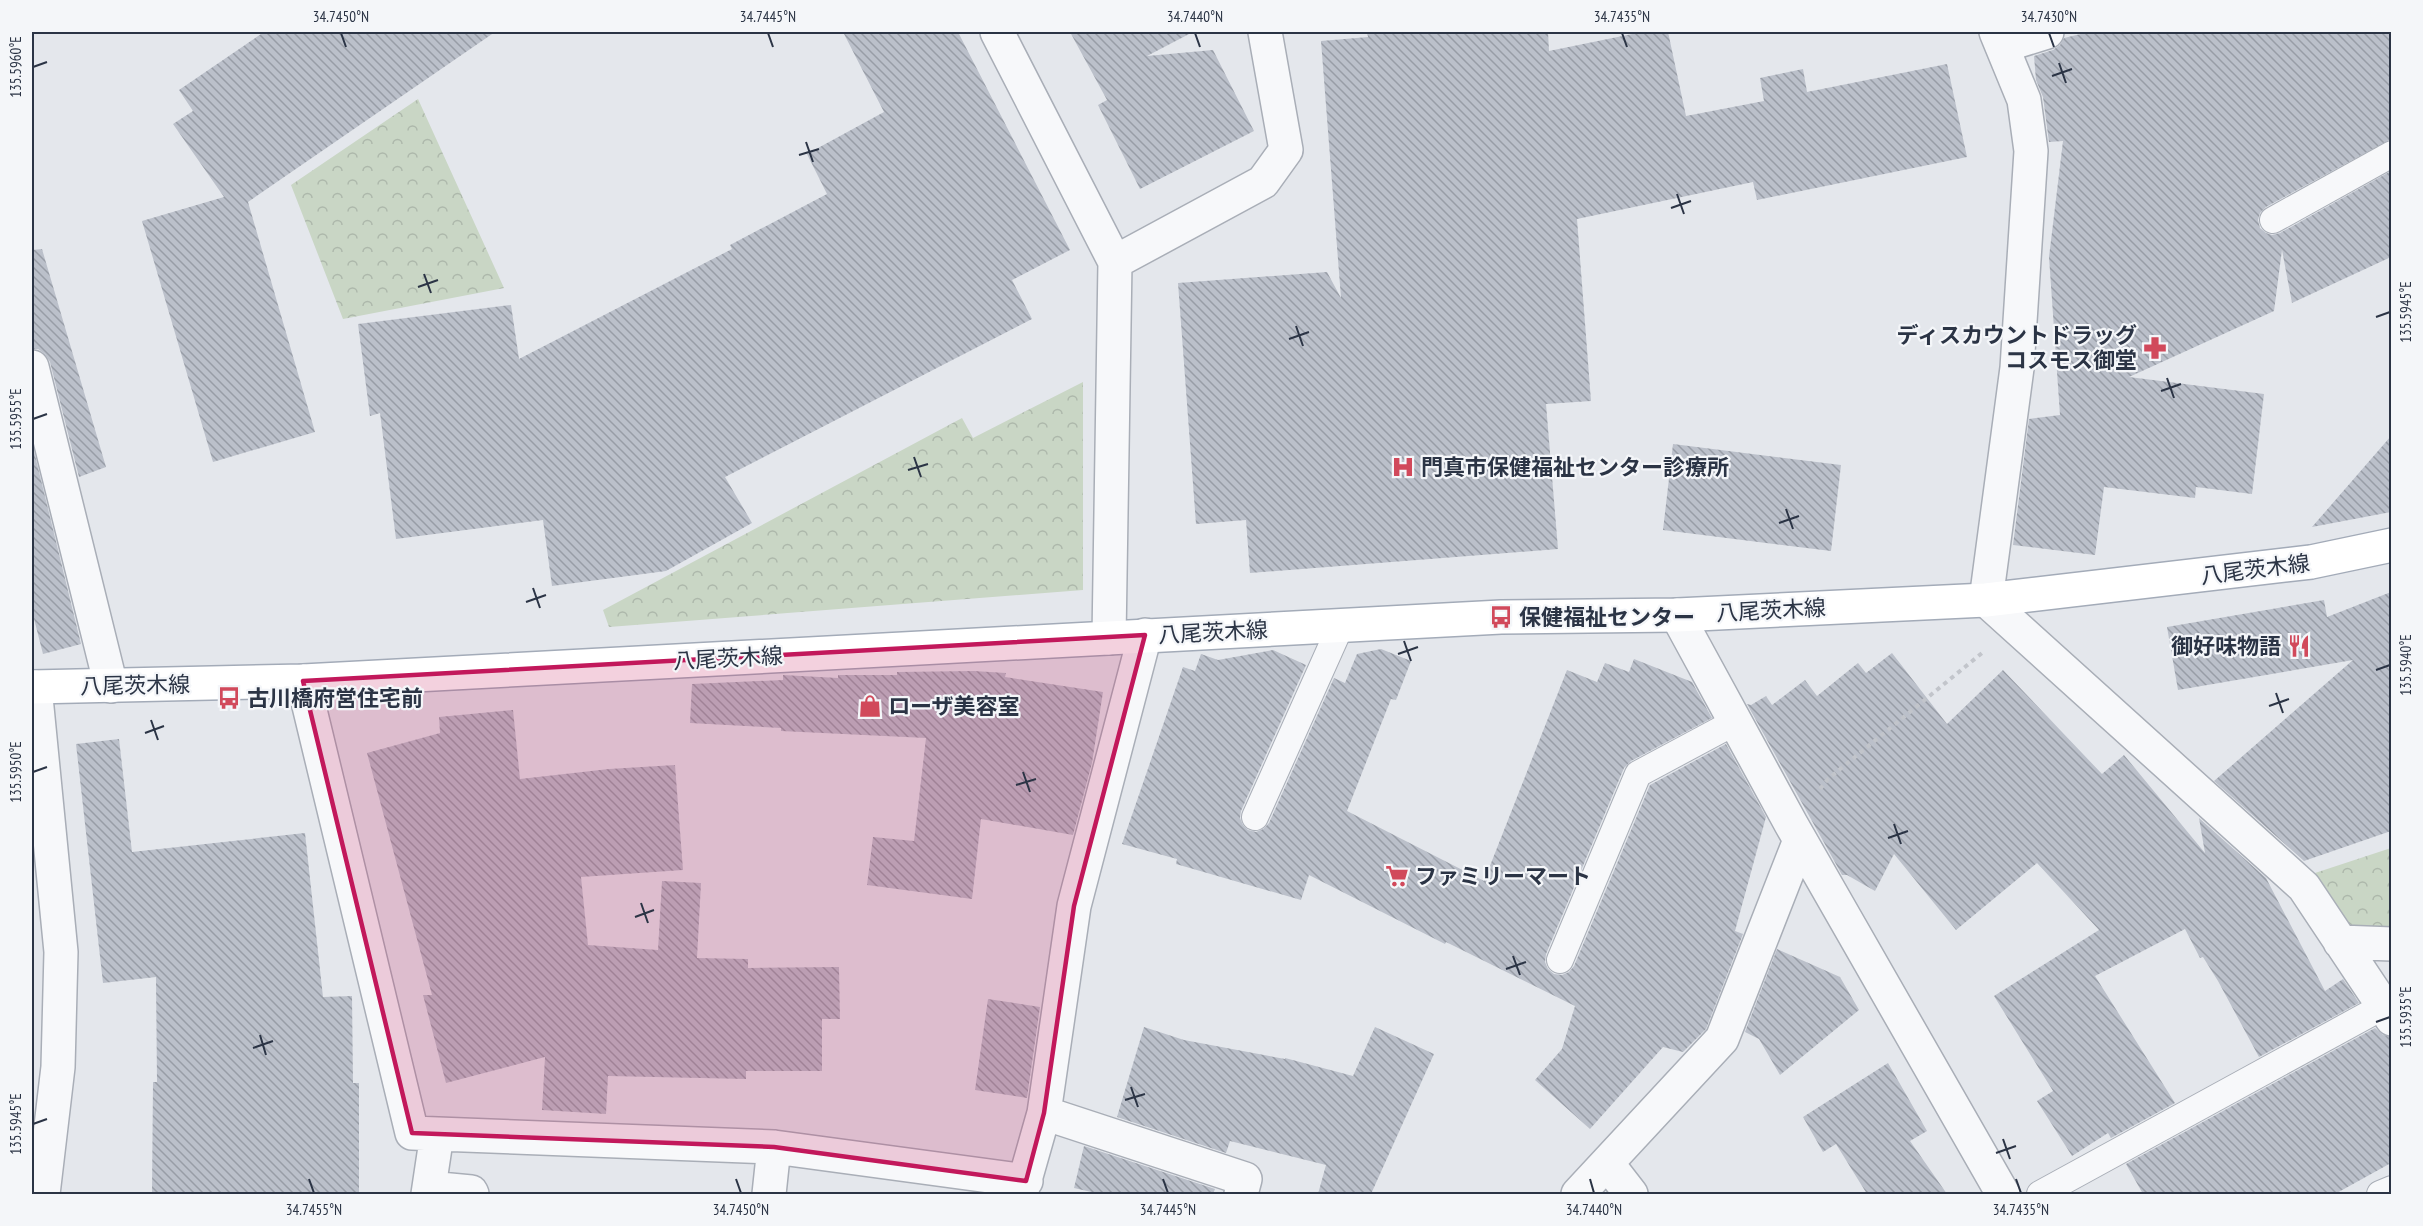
<svg xmlns="http://www.w3.org/2000/svg" width="2423" height="1226" viewBox="0 0 2423 1226" font-family="'PT Sans Narrow','Noto Sans JP',sans-serif">
<style>
.park{fill:url(#park-crowns)}
.building{fill:url(#building-back-hatch)}
.lines{fill:none;stroke-linecap:round;stroke-linejoin:round}
.lane-casing{stroke:#a9aeb7;stroke-width:28}
.street-casing{stroke:#a9aeb7;stroke-width:36}
.primary-casing{stroke:#a3abb8;stroke-width:36}
.path{stroke:#c2c5cb;stroke-width:4;stroke-dasharray:4.5 4.5;stroke-linecap:butt}
.lane{stroke:#f7f8fa;stroke-width:26}
.street{stroke:#f7f8fa;stroke-width:33}
.primary{stroke:#fff;stroke-width:33}
.marked{fill:#c2185b;fill-opacity:0.2;stroke:#c2185b;stroke-width:4.5;stroke-linejoin:round}
.ticks{fill:none;stroke:#2b3445;stroke-width:2}
.labels{text-anchor:middle;dominant-baseline:central;stroke-width:4.5;stroke-linejoin:round;paint-order:stroke}
.poi-label{font-size:22px;font-weight:bold;fill:#2b3445;stroke:#f4f6f9;text-anchor:start}
.street-label{font-size:22px;fill:#2b3445;stroke:#f4f6f9}
.neatline{fill:none;stroke:#2b3445;stroke-width:2}
.ticks-label{font-size:15px;text-anchor:middle;fill:#2b3445}
</style>
<defs>
<pattern id="park-crowns" width="20" height="18" patternUnits="userSpaceOnUse" patternTransform="scale(1.5)"><rect width="20" height="18" fill="#c9d6c5"/><path d="M2 6a3 3 0 1 1 6 0M12 15a3 3 0 1 1 6 0" fill="none" stroke="#adb8ab"/></pattern>
<pattern id="building-back-hatch" width="6" height="6" patternUnits="userSpaceOnUse" patternTransform="scale(1.5)"><rect width="6" height="6" fill="#bbc0ca"/><path d="M-1 5l2 2M0 0l6 6M5-1l2 2" fill="none" stroke="#989da6"/></pattern>
</defs>
<rect width="100%" height="100%" fill="#e4e7ec"/>
<path class="park" d="M418 99 504 288 343 319 291 185Z
M1083 382V590L609 627 603 610 962 418 973 438Z
M2391 848V934L2342 932 2315 873Z"/>
<path class="building" d="M264 32H495L248 202 315 432 213 462 142 221 224 197 173 124 193 111 179 90Z
M843 32H958L1070 250 1012 280 1032 319 725 477 752 523 666 571 552 586 543 520 396 539 380 413 370 416 358 324 511 305 519 359 732 249 730 245 827 194 807 154 884 112Z
M1070 32H1193L1147 56 1213 50 1254 131 1140 189 1098 105 1107 100Z
M1367 32H1548L1549 51 1642 32H1668L1686 116 1764 101 1760 78 1803 69 1807 92 1947 64 1967 157 1757 200 1753 182 1577 219 1591 401 1546 404 1558 549 1250 573 1246 520 1196 524 1178 283 1327 272 1341 298 1321 41 1368 37Z
M2089 32H2391V139L2266 207 2260 213 2258 220 2260 228 2266 233 2272 235 2280 233 2391 171V257L2292 303 2282 250 2274 311 2129 377 2264 394 2252 494 2196 487 2195 498 2104 487 2095 555 2013 545 2029 419 2060 415 2049 257 2063 141 2049 142 2043 97 2036 80 2034 56 2053 50 2060 45 2064 38Z
M42 249 106 467 79 477 50 362 45 354 38 349H32V250Z
M2391 436V512L2312 527Z
M32 443 81 644 43 654 32 611Z
M1673 444 1841 465 1831 551 1663 530Z
M2391 592V831L2304 861 2214 781 2353 660 2178 690 2167 627 2324 600 2327 617Z
M1381 649 1411 661 1396 700 1391 699 1347 811 1484 881 1567 670 1597 682 1605 663 1629 672 1634 659 1692 682 1712 718 1631 761 1624 768 1546 954 1545 962 1548 969 1554 974 1562 975 1569 972 1574 966 1650 785 1726 744 1766 817 1735 931 1743 934 1706 1029 1683 1052 1663 1047 1590 1129 1535 1080 1562 1049 1575 1006 1446 942 1445 944 1309 875 1301 900 1176 864 1177 859 1122 844 1183 667 1195 671 1201 654 1218 660 1273 650 1306 665 1241 811 1240 818 1243 825 1248 830 1256 832 1263 829 1269 823 1334 678 1345 683 1357 654Z
M1892 653 1947 724 2003 670 2102 774 2124 755 2205 853 2199 818 2266 878 2325 991 2343 979 2359 1003 2259 1057 2218 981 2203 957 2200 958 2185 929 2095 976 2175 1103 2111 1138 2108 1133 2072 1156 2037 1101 2053 1091 1994 996 2099 930 2037 863 1956 930 1894 854 1875 891 1847 875H1842L1747 704 1751 705 1766 696 1772 705 1805 680 1817 696 1858 663 1866 673Z
M974 671 1006 673 1005 677 1103 692 1092 763 1073 835 981 819 972 899 867 885 873 837 914 841 926 738 781 731V728L690 723 692 684 783 680V675L838 678V675H897V672Z
M513 710 520 779 609 769 675 765 683 870 581 877 588 945 658 950 662 881 701 883 697 958 748 959V968L839 967 840 1019H822V1071H746V1079L608 1076 606 1114 542 1110 545 1057 446 1083 423 995H432L367 753 440 733 439 717Z
M119 739 132 852 305 833 323 997 352 996 353 1083H359V1194H152L153 1082H157L156 977 103 983 76 744Z
M1777 949 1840 977 1859 1010 1780 1075 1759 1039 1745 1032Z
M988 999 1040 1007 1027 1098 975 1090Z
M1144 1027 1184 1040 1285 1059V1058L1353 1076 1375 1027 1434 1054 1371 1194H1318L1326 1165 1230 1141 1226 1153 1117 1117Z
M2375 1028 2383 1035 2391 1037V1163L2335 1194H2143L2126 1164Z
M1888 1063 1927 1131 1910 1141 1947 1194H1867L1836 1144 1823 1152 1803 1117Z
M1084 1146 1215 1189 1213 1194H1100L1074 1188Z"/>
<g class="lines">
<g class="lane-casing">
<path id="lane" d="M2273 220 2392 154
M1255 817 1341 625
M1560 960 1638 774 1735 722
M2040 1194 2382 1007
M2380 1194 2392 1189"/>
</g>
<g class="street-casing">
<path id="street" d="M997 32 1115 262 1109 638
M1996 32 2024 100 2031 151 2017 368 1986 600 2304 887 2392 1019
M2002 46 2047 32
M1115 262 1263 182 1286 150 1265 32
M32 367 111 686
M1677 615 1791 824 2003 1194
M303 681 412 1133 774 1147 1026 1181
M35 687 61 952 58 1067 43 1194
M2340 942 2392 944
M1044 1113 1245 1179 1241 1194
M1607 1163 1631 1194
M429 1188 471 1192 472 1194
M428 1194 437 1134
M769 1194 774 1147
M1021 1194 1044 1113 1074 906 1145 635
M1578 1194 1722 1039 1800 840"/>
</g>
<g class="primary-casing">
<path id="primary" d="M32 687 303 681 1501 617 1677 615 1986 600 2311 562 2392 545"/>
</g>
<path class="path" d="M1820 789 1828 779 1982 653"/>
<use href="#lane" class="lane"/>
<use href="#street" class="street"/>
<use href="#primary" class="primary"/>
</g>
<path class="marked" d="M1145 635 1074 906 1044 1113 1026 1181 774 1147 412 1133 303 681Z"/>
<path class="ticks" d="M341 33 346 47M768 33 773 47M1195 33 1200 47M1622 33 1627 47M2049 33 2054 47M2059 63 2066 83M33 67 47 62M2052 76 2072 69M806 142 813 162M799 155 819 149M1677 194 1684 214M1671 208 1691 201M424 274 431 293M418 287 438 280M2376 317 2390 312M1296 326 1303 346M1289 339 1309 332M2167 378 2174 398M2161 391 2181 384M33 419 47 414M914 457 921 477M908 470 928 464M1786 509 1793 529M1779 523 1799 516M533 588 540 608M526 602 546 595M1404 641 1411 661M1398 654 1418 647M2376 670 2390 665M2276 693 2283 713M2269 706 2289 699M151 720 158 740M145 733 164 726M33 772 47 767M1023 772 1030 792M1016 785 1036 779M1894 824 1901 844M1888 838 1908 831M641 903 648 923M635 917 654 910M1513 956 1520 975M1506 969 1526 962M2376 1022 2390 1017M260 1035 266 1055M253 1048 273 1041M1131 1087 1138 1107M1125 1100 1145 1094M33 1124 47 1119M2003 1139 2010 1159M1996 1153 2016 1146M309 1179 314 1193M736 1179 741 1193M1163 1179 1168 1193M1590 1179 1594 1193M2016 1179 2021 1193"/>
<defs>
<g id="pharmacy-bare" transform="scale(1.8)"><path d="M-2-6h4v4h4v4h-4v4h-4v-4h-4v-4h4Z" fill="#d1495b" stroke="#f4f6f9" stroke-width="2.5" paint-order="stroke"/></g>
<g id="hospital-bare" transform="scale(1.8)"><path d="M-5-5h3v3.5h4V-5h3V5h-3V1.5h-4V5h-3Z" fill="#d1495b" stroke="#f4f6f9" stroke-width="2.5" paint-order="stroke"/></g>
<g id="bus-bare" transform="scale(1.8)"><path d="M-5-6H5V4H4V6H2V4H-2V6H-4V4H-5ZM-3.5-4V0h7V-4ZM-3.5 1.2v1.5H-2V1.2ZM2 1.2v1.5H3.5V1.2Z" fill="#d1495b" stroke="#f4f6f9" stroke-width="2.5" paint-order="stroke"/></g>
<g id="restaurant-bare" transform="scale(1.8)"><path d="M-5-6h1v4h1v-4h1v4h1v-4h1v5L-1.5 .5V6h-2V.5L-5-1ZM5-6V6H3V1.5H1.5Q1.5-4 5-6Z" fill="#d1495b" stroke="#f4f6f9" stroke-width="2.5" paint-order="stroke"/></g>
<g id="shop-bare" transform="scale(1.8)"><path d="M-5-2.5h2.3a2.7 3.5 0 0 1 5.4 0H5L5.5 6h-11ZM-1.5-2.5h3a1.5 2.3 0 0 0-3 0Z" fill="#d1495b" stroke="#f4f6f9" stroke-width="2.5" paint-order="stroke"/></g>
<g id="supermarket-bare" transform="scale(1.8)"><path d="M-6-5.5h2.5l.6 2H6L4.5 2H-2.5L-4.4-4H-6ZM-1.5 3.2a1.3 1.3 0 1 0 .1 0ZM3 3.2a1.3 1.3 0 1 0 .1 0Z" fill="#d1495b" stroke="#f4f6f9" stroke-width="2.5" paint-order="stroke"/></g>
</defs>
<g fill-rule="evenodd">
<use href="#pharmacy-bare" x="2155" y="348"/>
<use href="#hospital-bare" x="1403" y="467"/>
<use href="#bus-bare" x="1501" y="617"/>
<use href="#restaurant-bare" x="2299" y="646"/>
<use href="#bus-bare" x="229" y="698"/>
<use href="#shop-bare" x="870" y="706"/>
<use href="#supermarket-bare" x="1397" y="876"/>
</g>
<g class="labels">
<g class="poi-label">
<text x="2137" y="335" text-anchor="end">ディスカウントドラッグ<tspan x="2137" dy="25">コスモス御堂</tspan></text>
<text x="1421" y="467">門真市保健福祉センター診療所</text>
<text x="1519" y="617">保健福祉センター</text>
<text x="2281" y="646" text-anchor="end">御好味物語</text>
<text x="247" y="698">古川橋府営住宅前</text>
<text x="888" y="706">ローザ美容室</text>
<text x="1415" y="876">ファミリーマート</text>
</g>
<g class="street-label">
<text transform="translate(2255 569) rotate(-7)">八尾茨木線</text>
<text transform="translate(1771 610) rotate(-3)">八尾茨木線</text>
<text transform="translate(1213 632) rotate(-3)">八尾茨木線</text>
<text transform="translate(728 658) rotate(-3)">八尾茨木線</text>
<text transform="translate(135 685) rotate(-1)">八尾茨木線</text>
</g>
</g>
<rect width="2423" height="1226" fill="none" stroke="#f4f6f9" stroke-width="66"/>
<rect x="33" y="33" width="2357" height="1160" class="neatline"/>
<g class="ticks-label">
<text x="341" y="22">34.7450°N</text>
<text x="768" y="22">34.7445°N</text>
<text x="1195" y="22">34.7440°N</text>
<text x="1622" y="22">34.7435°N</text>
<text x="2049" y="22">34.7430°N</text>
<text transform="translate(16 67) rotate(-90)" y="5">135.5960°E</text>
<text transform="translate(2406 312) rotate(-90)" y="5">135.5945°E</text>
<text transform="translate(16 419) rotate(-90)" y="5">135.5955°E</text>
<text transform="translate(2406 665) rotate(-90)" y="5">135.5940°E</text>
<text transform="translate(16 772) rotate(-90)" y="5">135.5950°E</text>
<text transform="translate(2406 1017) rotate(-90)" y="5">135.5935°E</text>
<text transform="translate(16 1124) rotate(-90)" y="5">135.5945°E</text>
<text x="314" y="1215">34.7455°N</text>
<text x="741" y="1215">34.7450°N</text>
<text x="1168" y="1215">34.7445°N</text>
<text x="1594" y="1215">34.7440°N</text>
<text x="2021" y="1215">34.7435°N</text>
</g>
</svg>
